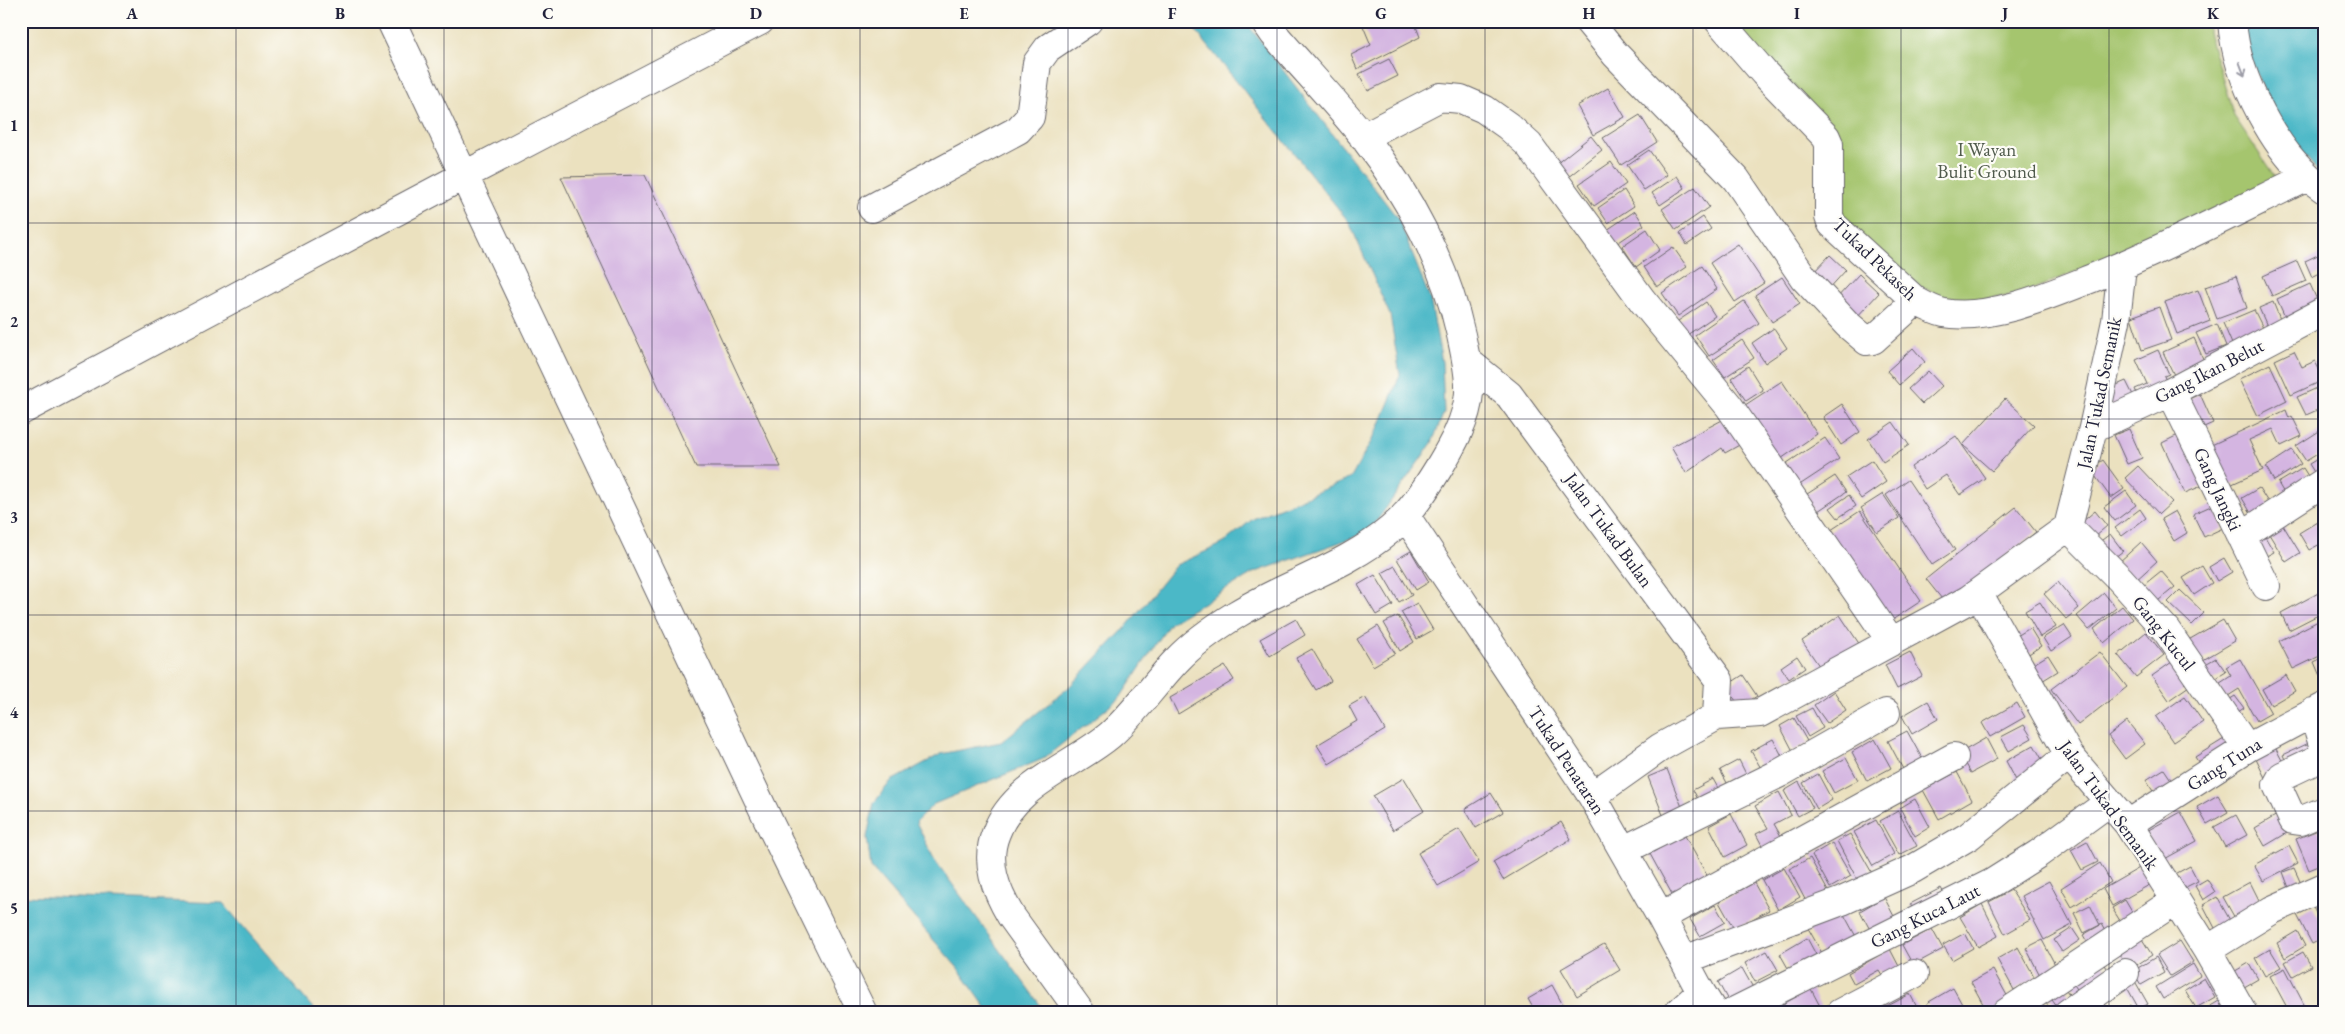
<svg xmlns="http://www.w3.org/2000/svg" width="2345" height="1034" viewBox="0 0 2345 1034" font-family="'EB Garamond',serif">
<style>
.green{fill:#a5c56e;stroke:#647454}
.water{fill:#4bb8c7;stroke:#366d81}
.building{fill:#d4b5e1}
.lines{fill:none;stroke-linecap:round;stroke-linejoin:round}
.minor-casing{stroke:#686569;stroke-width:30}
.minor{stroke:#fff;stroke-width:28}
.oneway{stroke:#9c9ca7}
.grid{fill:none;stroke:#22223b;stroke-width:1;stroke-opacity:0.55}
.labels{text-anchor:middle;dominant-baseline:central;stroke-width:4.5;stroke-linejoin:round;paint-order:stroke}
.park-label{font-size:19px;fill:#505b4d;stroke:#fdfcf7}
.street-label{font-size:19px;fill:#22223b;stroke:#fdfcf7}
.neatline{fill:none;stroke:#22223b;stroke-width:2}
.grid-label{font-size:16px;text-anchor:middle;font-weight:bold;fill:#22223b}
</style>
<rect width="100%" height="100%" fill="#fdfcf7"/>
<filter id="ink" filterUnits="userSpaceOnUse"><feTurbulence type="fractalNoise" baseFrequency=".02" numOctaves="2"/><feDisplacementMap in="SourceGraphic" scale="10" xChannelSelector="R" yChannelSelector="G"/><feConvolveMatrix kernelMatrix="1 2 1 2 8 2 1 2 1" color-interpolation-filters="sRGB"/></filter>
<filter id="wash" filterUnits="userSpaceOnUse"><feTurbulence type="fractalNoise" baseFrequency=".0096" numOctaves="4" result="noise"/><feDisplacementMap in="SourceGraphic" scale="20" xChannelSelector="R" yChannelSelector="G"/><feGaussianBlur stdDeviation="1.12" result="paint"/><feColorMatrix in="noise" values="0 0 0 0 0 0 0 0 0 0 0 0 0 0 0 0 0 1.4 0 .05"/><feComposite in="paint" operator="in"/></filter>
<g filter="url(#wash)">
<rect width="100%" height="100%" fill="#ebe1bf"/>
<path class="green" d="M1731 21H2209L2208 32 2234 116 2281 186 2022 294 1959 303 1921 287 1840 218 1838 139Z"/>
<path class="water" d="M1188 21H1245L1399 220 1430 299 1442 362 1444 412 1432 443 1369 532 1253 573 1170 623 1120 698 1043 759 934 804 916 822 934 859 1046 1013H990L957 967 871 868 867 837 874 803 891 781 941 754 1001 742 1068 688 1126 627 1176 565 1222 544 1253 519 1351 478 1378 429 1400 375 1390 315 1349 222Z
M2235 21H2324V179L2275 119Z
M21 896 223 903 317 1013H21Z"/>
<g id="blocks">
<path class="building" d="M1376 21H1414L1420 37 1357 69 1351 55 1371 45 1363 26Z
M1389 59 1398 76 1368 91 1359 74Z
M1608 88 1625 117 1593 135 1577 106Z
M1640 115 1657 142 1621 165 1603 138Z
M1591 136 1602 150 1567 178 1556 164Z
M1649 150 1667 175 1644 190 1627 165Z
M1611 162 1626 184 1594 206 1579 184Z
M645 175 781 467H696L561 177Z
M1677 176 1685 188 1660 205 1652 193Z
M1695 187 1709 207 1676 230 1662 209Z
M1624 190 1634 206 1608 223 1598 208Z
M1635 211 1644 225 1616 244 1607 230Z
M1703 217 1711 229 1687 245 1680 233Z
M1647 229 1660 250 1636 267 1622 246Z
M1738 244 1764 283 1735 302 1710 263Z
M1673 247 1687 267 1657 287 1644 267Z
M2322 253 2324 271 2312 277 2305 261Z
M1830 255 1846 270 1827 291 1811 275Z
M2297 261 2306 281 2272 296 2263 276Z
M1702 266 1717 289 1678 316 1662 293Z
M1859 274 1879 293 1855 319 1835 300Z
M2236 276 2247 308 2217 319 2205 287Z
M1782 277 1800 304 1772 322 1755 295Z
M2310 284 2321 309 2288 324 2277 299Z
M2198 290 2210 321 2177 334 2165 302Z
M1744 301 1759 323 1709 356 1695 335Z
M1706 302 1715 316 1687 335 1678 321Z
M2273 302 2284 329 2271 335 2259 308Z
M2159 307 2171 340 2142 350 2131 317Z
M2254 310 2264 330 2232 344 2223 323Z
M2217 324 2226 346 2206 354 2196 333Z
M1774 328 1787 348 1765 363 1752 343Z
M2194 338 2204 361 2174 375 2163 352Z
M1742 340 1754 358 1725 377 1713 360Z
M1913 348 1925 362 1899 385 1887 371Z
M2158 350 2169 374 2164 376 2170 390 2141 403 2135 389 2147 384 2136 360Z
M2294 351 2302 367 2315 361 2324 380 2291 395 2275 360Z
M2270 364 2287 401 2257 416 2239 379Z
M1748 366 1763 390 1746 401 1731 378Z
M1928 371 1942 386 1922 404 1908 389Z
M1782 381 1817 434 1775 463 1739 409Z
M2126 381 2137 403 2115 413 2105 390Z
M2324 385V407L2306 415 2297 397Z
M2200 394 2213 423 2197 430 2184 401Z
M2005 399 2034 425 1992 471 1963 445Z
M1842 404 1860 432 1841 445 1823 417Z
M2286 410 2289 418 2292 416 2302 436 2281 446 2273 429 2249 440 2263 470 2221 489 2203 449Z
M1728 417 1743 443 1725 453 1722 448 1686 473 1671 447Z
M1893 422 1909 445 1883 462 1868 439Z
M2324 428V450L2306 461 2296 446Z
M2129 429 2142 458 2127 464 2114 435Z
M2180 434 2204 485 2185 493 2162 443Z
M1956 436 1985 478 1960 495 1946 475 1925 489 1911 467Z
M1825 438 1839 459 1798 486 1784 465Z
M2292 450 2301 464 2274 481 2266 467Z
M2324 455V477L2319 480 2309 464Z
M1872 460 1886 482 1861 499 1846 477Z
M2103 460 2124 489 2111 498 2090 469Z
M2138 466 2172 502 2159 514 2125 478Z
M2303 468 2313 484 2288 500 2278 483Z
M1835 476 1846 492 1815 513 1804 496Z
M1908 480 1955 550 1932 565 1886 495Z
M2259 488 2271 507 2254 518 2242 498Z
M2126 491 2136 505 2115 521 2104 507Z
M1883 494 1899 518 1877 532 1861 508Z
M1849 495 1856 506 1838 518 1830 508Z
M2213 505 2223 528 2204 537 2193 514Z
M2016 507 2036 532 1946 604 1926 579Z
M2140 509 2146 518 2122 536 2115 528Z
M1860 511 1921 601 1889 622 1828 532Z
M2095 511 2107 526 2088 542 2076 527Z
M2175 511 2187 533 2174 541 2161 519Z
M2317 522 2324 533V542L2309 550 2299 533Z
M2283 525 2300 553 2286 562 2269 534Z
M2110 534 2123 551 2107 563 2094 546Z
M2264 535 2274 552 2255 562 2246 545Z
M2141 542 2157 561 2134 582 2118 563Z
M1411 551 1429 582 1416 590 1397 559Z
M2224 558 2232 572 2217 581 2209 567Z
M1395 566 1412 595 1399 602 1382 573Z
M2202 566 2212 583 2194 595 2183 578Z
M2161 571 2175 587 2148 609 2135 592Z
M1375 575 1393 605 1376 615 1358 585Z
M2058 582 2079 608 2066 619 2044 594Z
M2180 590 2204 613 2192 625 2168 602Z
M2324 590V612L2289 630 2281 613Z
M2104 593 2116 608 2089 630 2077 616Z
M2040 602 2056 627 2040 637 2025 611Z
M1417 603 1433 630 1417 639 1401 612Z
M2122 606 2133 619 2104 643 2094 629Z
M1840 615 1862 648 1824 673 1802 641Z
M1398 616 1414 642 1400 651 1384 623Z
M2324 618V654L2293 669 2279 641Z
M1296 619 1305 635 1270 656 1260 639Z
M2223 620 2235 641 2198 663 2185 642Z
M2064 625 2072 637 2051 651 2043 638Z
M1378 626 1395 653 1373 666 1357 639Z
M2030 628 2041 646 2024 657 2012 639Z
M2146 632 2164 655 2136 677 2118 655Z
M1312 649 1331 681 1316 690 1296 658Z
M1910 652 1922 676 1897 689 1885 665Z
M2100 652 2127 687 2078 725 2051 689Z
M2048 655 2058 671 2037 684 2027 668Z
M1797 656 1805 668 1789 679 1781 667Z
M2324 657V675L2320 676 2314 662Z
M2216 658 2226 672 2210 682 2200 667Z
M2240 659 2271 713 2257 721 2239 689 2225 698 2217 685 2231 676 2226 667Z
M2172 662 2189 686 2169 700 2152 676Z
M1225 666 1234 680 1178 714 1170 698Z
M1743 675 1757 696 1740 707 1726 686Z
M2286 675 2295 691 2271 705 2262 689Z
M1834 691 1846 710 1827 723 1814 705Z
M2185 696 2203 722 2173 742 2156 717Z
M2235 696 2244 708 2229 718 2221 705Z
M1365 697 1385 730 1329 764 1317 745 1357 721 1349 706Z
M1928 701 1938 719 1912 734 1902 716Z
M2017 703 2025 717 1990 737 1982 723Z
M1812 708 1823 728 1808 737 1796 716Z
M1794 718 1808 743 1793 751 1780 726Z
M2127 721 2145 744 2125 759 2108 736Z
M2024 725 2032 738 2009 751 2001 737Z
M1907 731 1924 762 1905 773 1888 741Z
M1986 738 1997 759 1971 773 1960 753Z
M1773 739 1787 765 1766 777 1751 751Z
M1875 739 1891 768 1867 781 1852 752Z
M2224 739 2232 754 2204 771 2195 757Z
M2309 743 2316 758 2290 770 2283 755Z
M2034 745 2047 768 2018 784 2006 761Z
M2275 747 2287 770 2266 780 2255 757Z
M1846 758 1858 780 1834 793 1822 771Z
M1739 760 1750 782 1732 792 1720 770Z
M1667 769 1684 812 1665 820 1648 777Z
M2164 769 2174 784 2156 796 2146 780Z
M1957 772 1972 800 1939 819 1923 790Z
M1818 774 1832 800 1817 809 1803 783Z
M1404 778 1424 811 1393 830 1373 796Z
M1713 779 1724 799 1704 810 1693 790Z
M1799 782 1813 808 1798 816 1784 791Z
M1779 792 1791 815 1774 824 1785 843 1766 853 1756 834 1768 828 1755 806Z
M1491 793 1503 812 1476 828 1465 809Z
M2218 795 2228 812 2207 824 2197 807Z
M1915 799 1930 827 1915 836 1900 808Z
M1898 811 1917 846 1899 855 1880 821Z
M2181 812 2197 841 2161 861 2145 832Z
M1731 814 1747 845 1725 857 1709 826Z
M2236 815 2247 835 2225 847 2214 827Z
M2277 815 2287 833 2265 846 2255 828Z
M1876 820 1894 854 1873 866 1854 832Z
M1561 822 1571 839 1503 880 1493 862Z
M1459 829 1479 862 1438 886 1418 853Z
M2318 830 2324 843V864L2309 870 2296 839Z
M1684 834 1714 888 1679 907 1650 854Z
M1850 834 1872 873 1858 881 1837 841Z
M2087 841 2098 862 2082 870 2071 850Z
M1832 843 1851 876 1830 888 1812 855Z
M2289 846 2298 863 2263 881 2254 865Z
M1810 858 1830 895 1809 907 1789 869Z
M2100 863 2111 882 2072 907 2061 888Z
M2190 866 2198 881 2176 892 2168 878Z
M2141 867 2151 884 2112 906 2103 889Z
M1784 868 1800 897 1778 910 1762 880Z
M2294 868 2303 888 2291 893 2283 872Z
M2207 879 2215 892 2203 900 2195 886Z
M2049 881 2072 925 2044 940 2021 896Z
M2250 882 2262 906 2236 920 2223 897Z
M1754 883 1769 910 1734 929 1719 902Z
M1941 888 1948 901 1918 918 1910 904Z
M2011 890 2030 920 2005 934 1989 902Z
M1884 897 1899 926 1875 939 1860 911Z
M2217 897 2231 922 2216 930 2203 905Z
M2125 900 2139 924 2127 932 2112 908Z
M1982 904 1998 936 1978 947 1960 917Z
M1715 905 1725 922 1700 936 1690 919Z
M2090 905 2100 925 2084 933 2074 913Z
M2313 907 2324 930V938L2312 944 2297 915Z
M1841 909 1860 944 1827 962 1808 928Z
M2102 924 2111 940 2092 950 2083 935Z
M2072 928 2080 940 2062 952 2054 940Z
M1932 929 1943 949 1913 965 1902 945Z
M2297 931 2305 946 2285 958 2277 943Z
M1965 933 1973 948 1952 960 1943 945Z
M1807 938 1820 962 1793 977 1780 954Z
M2142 939 2152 955 2129 970 2119 954Z
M2042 940 2059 972 2043 981 2026 948Z
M2180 941 2193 962 2170 976 2157 955Z
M1604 944 1620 970 1577 996 1561 969Z
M2018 947 2035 978 2014 990 1997 959Z
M1890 949 1904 976 1888 985 1879 970 1854 984 1848 973Z
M2270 949 2281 967 2265 976 2255 958Z
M1767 951 1778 970 1755 982 1745 963Z
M2303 952 2311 966 2293 976 2285 962Z
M2098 955 2111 976 2080 994 2068 975Z
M2156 957 2164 972 2141 985 2133 971Z
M2249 963 2258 979 2239 990 2230 974Z
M2193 964 2200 976 2163 999 2156 987Z
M1742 968 1756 993 1731 1006 1718 982Z
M2285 968 2308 1012 2307 1013H2290L2270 976Z
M1993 970 2010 1001 1988 1013 1971 982Z
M2132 976 2148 1004 2139 1009 2124 982Z
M2204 978 2215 997 2196 1008 2185 990Z
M2060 981 2075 1003 2061 1013 2046 991Z
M1552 985 1564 1007 1555 1013H1536L1528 999Z
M1953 988 1967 1013H1932L1927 1003Z
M1811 989 1821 1008 1812 1013H1774L1772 1010Z
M1910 994 1920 1013H1875Z
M2043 999 2053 1013H2023Z
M2219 1001 2224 1013H2199Z
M2104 1003 2110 1013H2090Z
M2131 1005 2136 1013H2118Z"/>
</g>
</g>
<g filter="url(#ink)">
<use href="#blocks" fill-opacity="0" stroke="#686569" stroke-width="1"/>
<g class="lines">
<g class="minor-casing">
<path id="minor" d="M391 21 771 826 863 1013
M1588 21 1615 54 1736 179 1804 278 1847 324 1867 341 1873 340 1916 301
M1719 21 1764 73 1826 137 1829 144V217L1832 224 1916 301C1925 306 1934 311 1944 313 1988 321 2050 295 2090 279 2164 249 2235 212 2307 177
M2232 21C2236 78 2276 157 2324 189
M1363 137 1440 97 1461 99 1484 109 1508 126 1529 145 1642 300 1729 406 1891 641
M872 208 1018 130 1030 117 1037 63 1048 48 1088 21
M1467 361 1509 395 1719 680 1717 716
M2171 392 2266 586
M21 411 463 176 760 21
M2093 428 2171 392 2324 311
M1405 515 1592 796 1661 917 1701 992 1714 1013
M2068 527 2120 579 2166 630 2247 748
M2241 536 2324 482
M1979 594 2069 755 2128 824 2207 950 2243 1013
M2313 712 2324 748
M2324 756 2282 776 2277 785 2293 820 2300 821 2324 811
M1592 796 1661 747 1717 716 1760 713 1968 600 2068 527 2093 428 2116 321 2122 266
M2128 824 2247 748 2324 707
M1624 850 1780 773 1886 713
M1661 917 1954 757
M2207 950 2272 910 2324 887
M1684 960 1842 901 1913 869 1969 836 2069 755
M1081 1013 1011 916C996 891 984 862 996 833 1014 784 1073 766 1110 735 1135 713 1154 684 1177 660 1194 642 1216 627 1237 614 1288 583 1346 567 1391 529 1411 512 1425 490 1438 469 1452 446 1467 420 1469 393 1470 374 1465 354 1461 335 1445 263 1408 194 1363 136 1335 101 1303 68 1274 34L1265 21
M1678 1013 1701 992
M1731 1013 1992 883 2038 854 2108 803
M1840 1013 1914 974
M2006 1013 2176 900
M2068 1013 2125 973"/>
</g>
<use href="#minor" class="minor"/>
</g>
<defs><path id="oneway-shaft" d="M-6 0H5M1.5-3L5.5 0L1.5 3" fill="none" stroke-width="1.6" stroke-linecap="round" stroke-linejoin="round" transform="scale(1.25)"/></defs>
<use class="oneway" href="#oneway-shaft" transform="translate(2242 69) rotate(69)"/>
</g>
<path class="grid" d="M236 21V1013M444 21V1013M652 21V1013M860 21V1013M1068 21V1013M1277 21V1013M1485 21V1013M1693 21V1013M1901 21V1013M2109 21V1013M21 223H2324M21 419H2324M21 615H2324M21 811H2324"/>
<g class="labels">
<g class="park-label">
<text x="1987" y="149">I Wayan<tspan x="1987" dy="22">Bulit Ground</tspan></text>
</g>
<g class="street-label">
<text transform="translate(1875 259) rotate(44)">Tukad Pekaseh</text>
<text transform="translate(2209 371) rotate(-27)">Gang Ikan Belut</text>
<text transform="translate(2099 393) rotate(-78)">Jalan Tukad Semanik</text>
<text transform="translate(2218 489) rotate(65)">Gang Jangki</text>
<text transform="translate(1609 530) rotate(54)">Jalan Tukad Bulan</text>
<text transform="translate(2164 633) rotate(52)">Gang Kucul</text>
<text transform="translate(1567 760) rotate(57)">Tukad Penataran</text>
<text transform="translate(2224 764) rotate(-32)">Gang Tuna</text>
<text transform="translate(2109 805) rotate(54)">Jalan Tukad Semanik</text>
<text transform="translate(1925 916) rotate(-27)">Gang Kuca Laut</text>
</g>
</g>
<rect width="2345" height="1034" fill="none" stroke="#fdfcf7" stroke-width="55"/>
<rect x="28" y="28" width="2290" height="978" class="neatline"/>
<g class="grid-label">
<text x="132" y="19">A</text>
<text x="340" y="19">B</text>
<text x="548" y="19">C</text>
<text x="756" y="19">D</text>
<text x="964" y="19">E</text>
<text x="1172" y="19">F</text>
<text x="1381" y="19">G</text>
<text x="1589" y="19">H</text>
<text x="1797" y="19">I</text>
<text x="2005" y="19">J</text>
<text x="2213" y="19">K</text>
<text x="14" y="131">1</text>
<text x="14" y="327">2</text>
<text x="14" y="523">3</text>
<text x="14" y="718">4</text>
<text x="14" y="914">5</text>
</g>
</svg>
